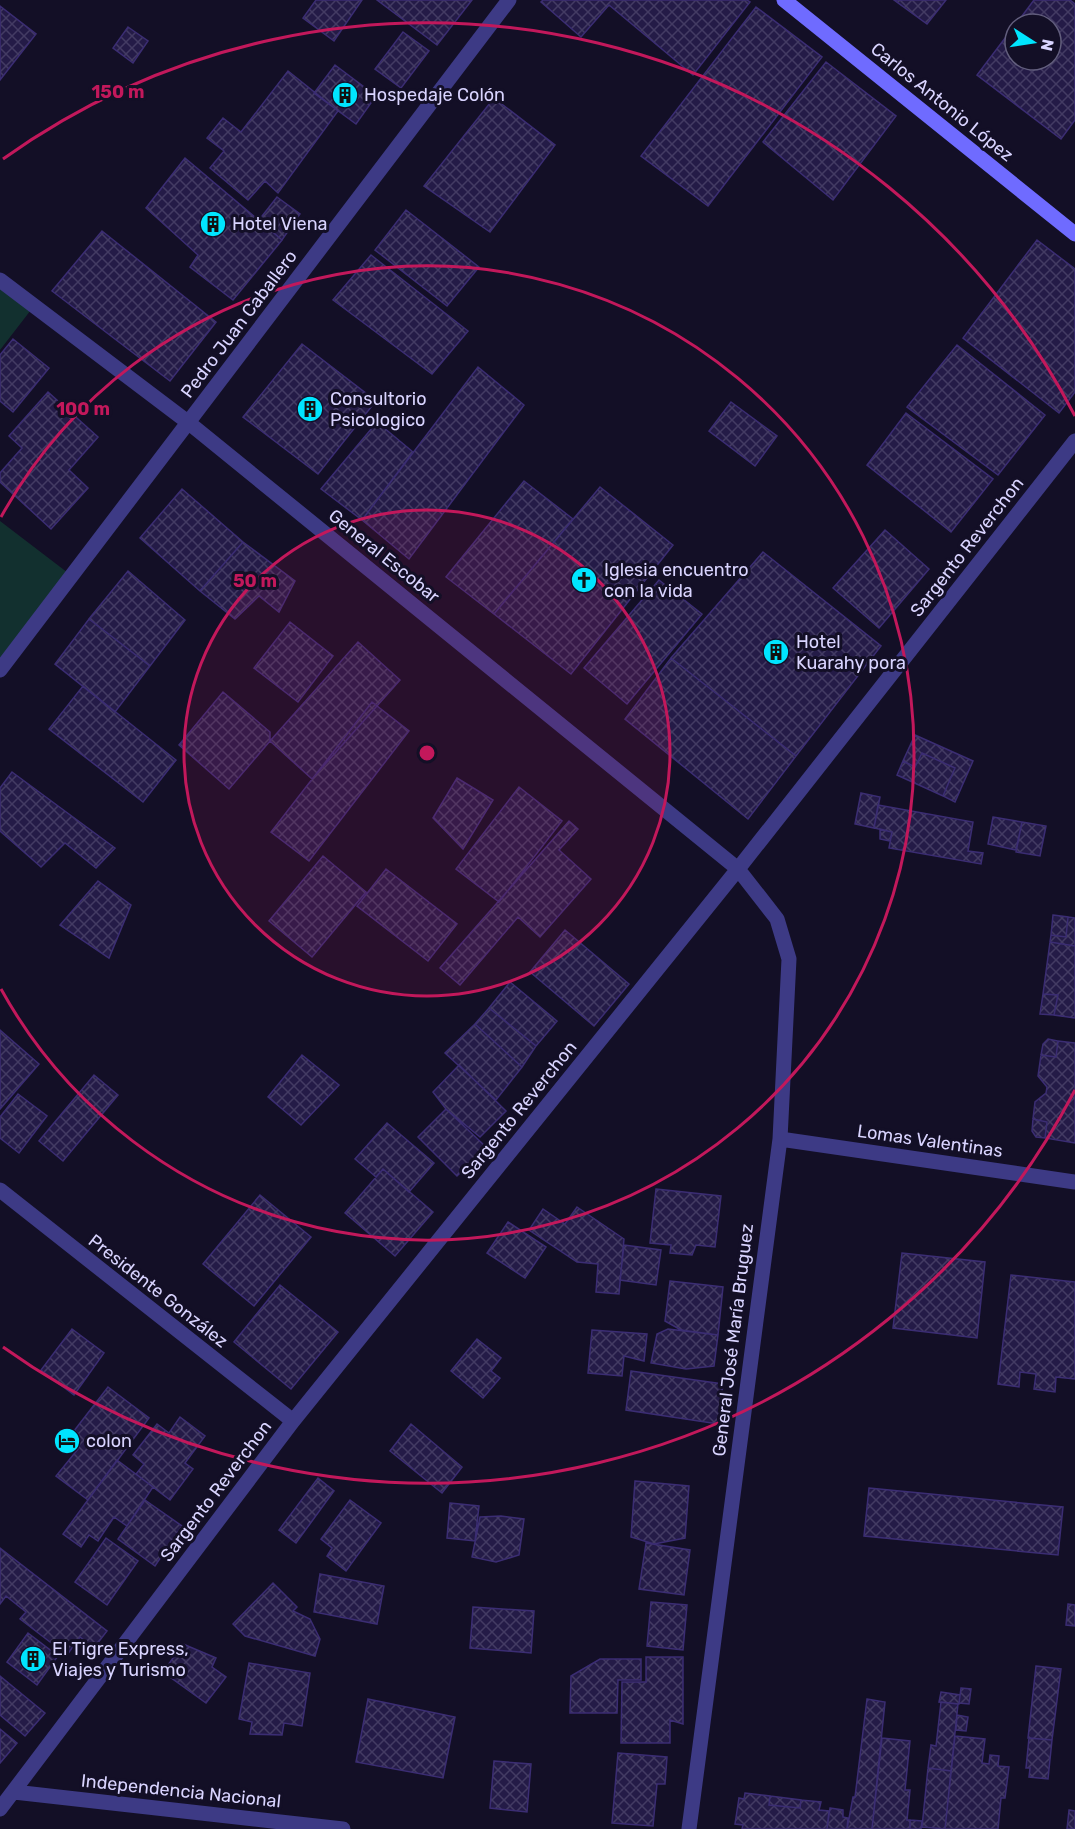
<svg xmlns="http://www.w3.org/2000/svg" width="1075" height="1829" viewBox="0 0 1075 1829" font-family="Rubik,sans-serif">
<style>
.green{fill:#12302f}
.building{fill:url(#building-cross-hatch);stroke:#3b2d73;stroke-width:1.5}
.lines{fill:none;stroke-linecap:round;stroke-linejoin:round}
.minor{stroke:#3d3a85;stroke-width:15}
.secondary{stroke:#6f6bff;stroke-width:15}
.ring{fill:none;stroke:#c2185b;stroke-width:3}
.labels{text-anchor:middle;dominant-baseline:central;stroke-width:6;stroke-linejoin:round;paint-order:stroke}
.poi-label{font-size:18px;fill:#d9d4ff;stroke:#130f26;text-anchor:start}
.street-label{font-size:18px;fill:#d9d4ff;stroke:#130f26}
.centre{fill:#c2185b;stroke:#130f26;stroke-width:3}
.ring-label{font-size:18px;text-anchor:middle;font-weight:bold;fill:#c2185b;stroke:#130f26;stroke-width:6;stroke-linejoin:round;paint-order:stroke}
</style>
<defs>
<pattern id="building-cross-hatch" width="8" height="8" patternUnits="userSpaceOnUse" patternTransform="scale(1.5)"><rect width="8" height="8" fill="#241b47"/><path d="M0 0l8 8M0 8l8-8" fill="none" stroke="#433b63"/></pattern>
</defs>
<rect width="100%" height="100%" fill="#130f26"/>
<path class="green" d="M0 280 34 306 0 350Z
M0 521 72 576 0 670Z"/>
<path class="building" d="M316 0H362L334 41 303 18Z
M377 0H472L437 45Z
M543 0H747L750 2 693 75 609 5 581 37 541 2Z
M894 0H946L927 24Z
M1034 0H1070L1075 4V120L1061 139 977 75 1015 25V60H1051V24H1016Z
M0 6 36 34 0 80Z
M756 7 822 57 708 206 641 156Z
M128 27 148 41 133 63 113 48Z
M403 32 429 51 401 88 375 69Z
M826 62 896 116 833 200 763 142Z
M335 65 376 96 356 124 314 93Z
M288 71 338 111 278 193 265 181 248 200 210 168 224 151 207 138 223 118 241 132Z
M494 98 555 145 490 232 424 186Z
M185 158 282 240 233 300 190 267 198 255 146 208Z
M277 197 300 214 282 240 259 220Z
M406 210 479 267 447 306 375 250Z
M102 231 216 322 170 381 52 291Z
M1037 240 1075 269V392L1059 413 963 338Z
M371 255 468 331 432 374 333 300Z
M13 339 49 368 13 412 0 401V355Z
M302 344 376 401 318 474 243 417Z
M957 345 1045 415 998 475 907 407Z
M478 367 524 405 409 559 362 520Z
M48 392 98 437 69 470 88 488 51 529 0 482V473L22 448 9 436Z
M731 402 777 436 755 466 709 431Z
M906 413 993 479 951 532 867 465Z
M377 422 413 452 362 520 321 489Z
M524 481 573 519 494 614 446 577Z
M600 487 673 545 571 674 494 614Z
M182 489 243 542 200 591 140 538Z
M885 530 929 569 879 628 833 588Z
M243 542 295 581 279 612 259 596 235 619 200 591Z
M763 552 881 646 796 756 671 658Z
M128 571 185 620 150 666 89 619Z
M659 580 702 614 627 704 584 668Z
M89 619 150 666 115 712 55 664Z
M290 622 333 656 298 702 254 668Z
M358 642 400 680 312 779 270 741Z
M671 658 796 756 748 819 625 719Z
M83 686 176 760 143 802 49 729Z
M223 692 270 732V741L229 789 179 745Z
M372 702 409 731 309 861 271 832Z
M915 735 973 761 955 802 943 796 955 768 922 753 915 767 903 761Z
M922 753 955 768 943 796 897 775 903 761 915 767Z
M12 772 115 848 96 868 65 843 41 867 0 831V788Z
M457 778 493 800 463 849 433 818Z
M519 787 562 821 499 902 456 869Z
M861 793 880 797 874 828 855 824Z
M878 805 973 822 968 851 983 853 981 864 889 848 892 832 874 828Z
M993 817 1022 822 1016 850 988 844Z
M569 821 578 829 559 850 591 879 540 937 518 917 460 985 440 968Z
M1022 822 1046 826 1040 856 1016 852Z
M880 829 892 832 890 841 880 839Z
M323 856 366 892 312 957 269 921Z
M386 869 457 924 428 961 357 906Z
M98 881 131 905 109 958 60 925Z
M1053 915 1068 917 1066 937 1051 935Z
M1068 917 1075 918V946L1050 942 1051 935 1066 937Z
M565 930 629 984 594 1026 530 972Z
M1050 942 1075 946V1018L1054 1015 1058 995 1043 994Z
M510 982 557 1021 536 1046 489 1008Z
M1043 994 1058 995 1054 1015 1040 1014Z
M489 1008 536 1046 522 1067 475 1024Z
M475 1024 522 1067 496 1100 445 1053Z
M0 1030 39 1064 0 1109Z
M1048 1039 1058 1041 1056 1057 1041 1055 1043 1044Z
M1058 1041 1075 1043V1143L1045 1138 1047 1122 1033 1119 1035 1102 1046 1093 1047 1087 1038 1076 1041 1055 1056 1057Z
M302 1055 339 1085 301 1125 268 1097Z
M459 1065 506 1111 480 1137 446 1109 433 1092Z
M94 1075 118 1095 63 1161 39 1141Z
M18 1094 47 1116 19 1153 0 1138V1117Z
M446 1109 486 1147 457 1176 418 1137Z
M1033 1119 1047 1122 1045 1138 1036 1137 1032 1131Z
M387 1123 434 1163 409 1192 383 1169 376 1177 355 1159Z
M383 1169 433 1212 395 1256 345 1213Z
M656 1189 721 1196 715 1247 696 1245 692 1255 670 1253 671 1245 650 1243Z
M260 1195 311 1237 254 1306 203 1264Z
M577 1207 624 1239 619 1294 596 1292 598 1264 577 1262 529 1230 543 1209 565 1224Z
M508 1222 546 1247 525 1278 487 1253Z
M624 1245 661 1250 656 1285 620 1280Z
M902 1253 985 1262 977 1338 893 1328Z
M1011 1275 1075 1282V1379L1056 1377 1055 1392 1034 1389 1036 1374 1020 1372 1019 1387 998 1384Z
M670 1281 723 1287 718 1335 681 1330 665 1321Z
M280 1285 338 1332 291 1389 234 1342Z
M72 1329 104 1353 74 1395 41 1370Z
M668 1329 718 1335 714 1366 686 1369 651 1363 657 1334Z
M592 1330 647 1334 644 1361 624 1356 622 1376 588 1373Z
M477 1339 501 1358 491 1371 500 1378 483 1398 451 1371Z
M631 1371 723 1384 718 1424 626 1410Z
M108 1387 149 1418 88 1500 56 1476 78 1449 67 1440Z
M180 1417 205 1436 185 1463 193 1469 170 1500 136 1474 144 1464 133 1455 157 1424 169 1433Z
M411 1424 462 1467 442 1493 390 1451Z
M117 1460 153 1487 127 1526 114 1517 98 1541 89 1535 81 1547 63 1534Z
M318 1478 334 1491 296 1543 279 1530Z
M635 1481 689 1486 685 1538 654 1544 631 1537Z
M869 1488 1063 1507 1058 1555 864 1536Z
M145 1500 182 1526 155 1566 118 1539Z
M350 1500 381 1523 346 1571 327 1556 332 1548 321 1539Z
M450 1503 479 1506 475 1541 447 1538Z
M501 1516 524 1519 519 1555 496 1562 472 1557 480 1517Z
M106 1538 138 1561 107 1605 75 1582Z
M646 1543 690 1550 684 1595 639 1589Z
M0 1548 107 1631 94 1648 80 1637 67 1655 20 1619 26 1612 6 1596 0 1604Z
M320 1574 384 1586 377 1624 314 1612Z
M273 1583 297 1607 293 1611 310 1619 320 1639 315 1656 245 1636 233 1624Z
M651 1602 687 1605 683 1650 647 1646Z
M1068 1604 1075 1605V1626L1066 1625Z
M473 1607 534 1611 531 1653 470 1648Z
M28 1633 58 1656 37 1685 7 1662Z
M183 1644 216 1658 212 1667 226 1677 206 1703 163 1672Z
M646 1657H683V1724L670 1720V1743H621L622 1682H646Z
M600 1659H641V1680H618L617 1713H570L571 1676Z
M249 1663 310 1673 302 1726 284 1723 282 1735 250 1734 252 1722 239 1719Z
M1036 1666 1061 1669 1052 1740 1028 1738Z
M0 1676 45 1713 25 1736 0 1715Z
M961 1688 971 1689 969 1704 959 1703Z
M941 1692 960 1695 959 1704 939 1702Z
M368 1699 455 1717 443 1778 356 1762Z
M867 1699 885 1702 872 1829H847L853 1797H855Z
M941 1702 958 1704 951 1771 928 1768 931 1745 936 1746Z
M957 1715 968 1717 966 1731 956 1730Z
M0 1729 17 1743 0 1763Z
M955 1736 985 1739 982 1763 989 1764 990 1755 999 1756 998 1766 1009 1767 1005 1798H1001L998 1829H945Z
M882 1738 910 1741 905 1790H910L907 1820H910V1829H872Z
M1029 1738 1052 1740 1048 1779 1029 1777 1030 1768H1026Z
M618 1753 667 1757 665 1784H657L653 1826 612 1823Z
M494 1761 531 1764 527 1812 490 1808Z
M928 1768 951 1771 945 1829 922 1827Z
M745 1793 770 1796 769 1805 800 1808 801 1800 821 1802 819 1810 829 1811 827 1829H742L743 1825 735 1824 739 1798 744 1799Z
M770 1796 801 1800 800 1808 769 1805Z
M830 1808 843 1810V1817L848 1818 847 1829H827Z
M1069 1810 1075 1811V1829H1067Z
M910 1820 922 1821 921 1829H910Z"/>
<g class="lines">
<path class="minor" d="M0 280 189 423 738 869 777 919 789 959 780 1139 689 1829
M0 670 509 0
M780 1139 1075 1182
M0 1190 293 1421
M14 1792 343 1829
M0 1809 293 1421 738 869 1075 441"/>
<path class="secondary" d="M784 0 1075 234"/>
</g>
<circle cx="427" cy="753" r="243" fill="#c2185b" fill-opacity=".12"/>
<g class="ring">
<circle cx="427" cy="753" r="243"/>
<path d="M1 517A487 487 0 1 1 1 989"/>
<path d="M1075 1090A730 730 0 0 1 3 1347M3 159A730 730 0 0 1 1075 416"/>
</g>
<defs>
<g id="building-disc" transform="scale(1.35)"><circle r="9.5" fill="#00e5ff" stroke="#130f26"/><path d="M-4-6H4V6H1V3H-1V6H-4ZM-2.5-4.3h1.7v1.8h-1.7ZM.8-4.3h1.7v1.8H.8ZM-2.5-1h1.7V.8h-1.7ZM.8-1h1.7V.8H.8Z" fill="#111"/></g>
<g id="church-disc" transform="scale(1.35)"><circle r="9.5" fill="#00e5ff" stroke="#130f26"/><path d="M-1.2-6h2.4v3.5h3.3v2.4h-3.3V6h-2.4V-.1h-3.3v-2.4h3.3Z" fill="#111"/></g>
<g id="hotel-disc" transform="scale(1.35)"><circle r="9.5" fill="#00e5ff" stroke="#130f26"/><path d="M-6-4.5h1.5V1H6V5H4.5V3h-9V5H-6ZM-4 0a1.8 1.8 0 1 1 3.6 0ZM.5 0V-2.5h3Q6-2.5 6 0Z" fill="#111"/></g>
</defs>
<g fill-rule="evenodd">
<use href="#building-disc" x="345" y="95"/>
<use href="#building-disc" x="213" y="224"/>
<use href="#building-disc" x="310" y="409"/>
<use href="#church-disc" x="584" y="580"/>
<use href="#building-disc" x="776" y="652"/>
<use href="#hotel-disc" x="67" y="1441"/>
<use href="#building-disc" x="33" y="1659"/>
</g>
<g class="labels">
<g class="poi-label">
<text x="364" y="95">Hospedaje Colón</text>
<text x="232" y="224">Hotel Viena</text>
<text x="330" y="399">Consultorio<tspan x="330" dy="21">Psicologico</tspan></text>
<text x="604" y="570">Iglesia encuentro<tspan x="604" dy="21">con la vida</tspan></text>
<text x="796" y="642">Hotel<tspan x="796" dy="21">Kuarahy pora</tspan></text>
<text x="86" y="1441">colon</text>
<text x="52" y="1649">El Tigre Express,<tspan x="52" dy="21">Viajes y Turismo</tspan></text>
</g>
<g class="street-label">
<text transform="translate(942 102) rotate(39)">Carlos Antonio López</text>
<text transform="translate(239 324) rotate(-53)">Pedro Juan Caballero</text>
<text transform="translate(967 547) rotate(-52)">Sargento Reverchon</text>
<text transform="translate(384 556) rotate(39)">General Escobar</text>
<text transform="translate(519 1110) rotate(-51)">Sargento Reverchon</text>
<text transform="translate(930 1141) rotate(8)">Lomas Valentinas</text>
<text transform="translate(158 1291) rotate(38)">Presidente González</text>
<text transform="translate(733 1340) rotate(-83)">General José María Bruguez</text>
<text transform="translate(216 1491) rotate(-53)">Sargento Reverchon</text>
<text transform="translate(181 1791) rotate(6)">Independencia Nacional</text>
</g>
</g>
<circle cx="427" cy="753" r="9" class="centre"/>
<g class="ring-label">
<text x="118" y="98">150 m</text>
<text x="83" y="415">100 m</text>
<text x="255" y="587">50 m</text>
</g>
<g transform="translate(1033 42) rotate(102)"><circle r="28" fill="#130f26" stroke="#625e7d" stroke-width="1.5"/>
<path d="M0-4.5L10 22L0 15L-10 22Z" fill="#00e5ff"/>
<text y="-9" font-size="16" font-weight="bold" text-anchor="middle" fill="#d9d4ff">N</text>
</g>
</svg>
